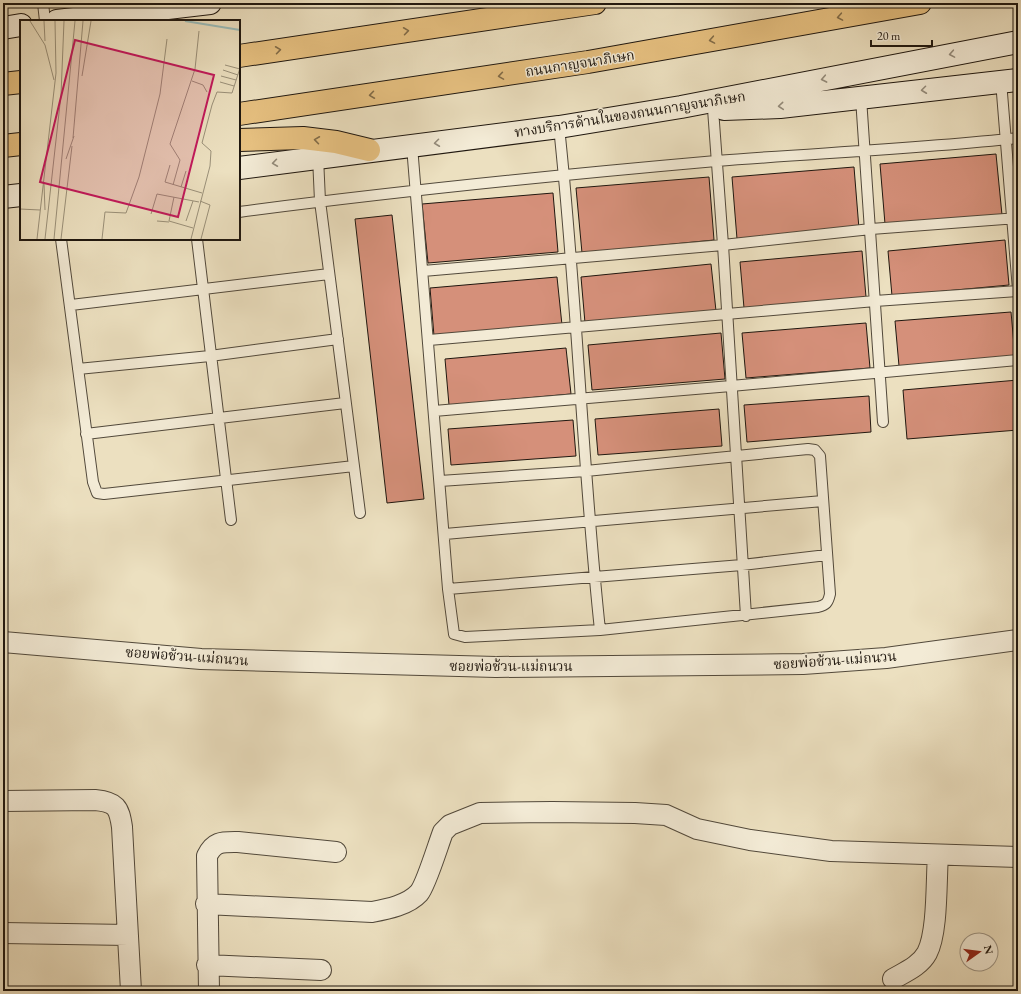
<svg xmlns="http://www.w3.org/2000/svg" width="1021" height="994" viewBox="0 0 1021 994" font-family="'EB Garamond','Noto Serif Thai',serif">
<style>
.building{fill:#d5907a;stroke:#1f170f}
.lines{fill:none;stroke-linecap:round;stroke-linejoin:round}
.lane-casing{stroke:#52493b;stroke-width:12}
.street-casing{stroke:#52493b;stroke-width:22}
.secondary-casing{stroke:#1f170f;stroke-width:24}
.highway-casing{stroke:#1f170f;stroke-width:24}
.lane{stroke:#f3ebd6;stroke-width:10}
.street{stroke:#f3ebd6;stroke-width:20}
.secondary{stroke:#f3ebd6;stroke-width:22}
.highway{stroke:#e6c080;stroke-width:22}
.oneway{stroke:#826c48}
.oneway2{stroke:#948c7c}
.labels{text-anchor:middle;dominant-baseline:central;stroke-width:3;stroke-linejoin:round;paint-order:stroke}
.street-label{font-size:14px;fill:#1f170f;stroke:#f3ebd6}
.inset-river{fill:none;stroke:#9abcb9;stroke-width:2}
.inset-road{fill:none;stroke:#9a9079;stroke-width:1}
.view{fill:#c2185b;fill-opacity:0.15;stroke:#c2185b;stroke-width:2}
.inset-edge{fill:none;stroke:#1f170f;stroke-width:2}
</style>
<rect width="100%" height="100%" fill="#ece0c0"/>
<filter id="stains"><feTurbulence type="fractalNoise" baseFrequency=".005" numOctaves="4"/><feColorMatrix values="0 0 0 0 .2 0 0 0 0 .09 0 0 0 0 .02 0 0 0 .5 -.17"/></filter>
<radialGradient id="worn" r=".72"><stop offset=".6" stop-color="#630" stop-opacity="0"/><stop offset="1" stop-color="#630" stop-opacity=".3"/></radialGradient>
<path class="building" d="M996 154 1002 215 885 224 880 164Z
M854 167 859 229 737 239 732 177Z
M709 177 714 240 582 253 576 188Z
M553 193 558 252 428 263 422 204Z
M392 215 424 499 387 503 355 219Z
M1005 240 1009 285 892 296 888 251Z
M862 251 866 297 744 308 740 262Z
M711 264 716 311 585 323 581 277Z
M557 277 562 325 434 336 430 288Z
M1011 312 1015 356 899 366 895 321Z
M866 323 870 368 746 378 742 333Z
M721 333 725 379 592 390 588 345Z
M566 348 571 394 449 405 445 359Z
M1018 380V430L907 439 903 390Z
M869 396 871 432 747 442 744 405Z
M719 409 722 446 598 455 595 419Z
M573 420 576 456 451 465 448 429Z"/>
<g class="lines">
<g class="lane-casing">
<path id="lane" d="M43 3 45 21
M1001 81 1018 290
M861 98 883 422
M713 109 723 245 746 616
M559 127C577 294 582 463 600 630
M412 146 448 589 454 634 465 637 600 630 818 607C826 605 828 603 830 594L820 456 815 450 808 449 586 471 440 481
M318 157 320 201 360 513
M239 212C398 191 557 175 716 161 817 153 918 149 1018 138
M61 239 93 482 97 493 104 494 354 466
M197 239 231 520
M423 271 723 245 871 229 1018 218
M71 305 329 274
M429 340 875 301 1018 291
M78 369 210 356 338 339
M434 411 731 386 1018 360
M86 434 345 403
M445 534 823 501
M448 589 742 565 827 555"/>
</g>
<g class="street-casing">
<path id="street" d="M3 642 201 659 496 667 803 664 886 658 1018 640
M3 801 95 800C116 802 119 807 122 827L131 991
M206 904 372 912C388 909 408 905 419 893 426 885 438 845 443 832L450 825 480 813 552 812 635 813 666 815 697 829 750 840 831 851 1018 857
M3 933 128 935
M207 965 321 970
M893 979C905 972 920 966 927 953 938 932 936 881 938 855
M209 991 207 856C214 841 222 842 238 842L336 852"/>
</g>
<g class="secondary-casing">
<path id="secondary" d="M57 21 210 3
M3 28 21 25
M724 109 780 107 1018 80
M239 168 559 127 681 107 1018 42
M3 197 21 195"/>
</g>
<g class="highway-casing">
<path id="highway" d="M239 56 595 3
M3 84 21 82
M239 114 588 62 920 3
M239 140 303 138 336 142 369 150
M3 146 21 144"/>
</g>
<use href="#lane" class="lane"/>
<use href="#street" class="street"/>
<use href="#secondary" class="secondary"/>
<use href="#highway" class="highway"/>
</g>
<defs><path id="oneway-chevron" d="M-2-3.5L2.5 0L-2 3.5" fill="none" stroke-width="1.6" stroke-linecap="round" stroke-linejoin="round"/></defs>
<g class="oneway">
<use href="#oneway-chevron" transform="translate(840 17) rotate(170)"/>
<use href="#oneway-chevron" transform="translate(406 31) rotate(-8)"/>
<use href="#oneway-chevron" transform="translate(712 40) rotate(170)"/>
<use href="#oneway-chevron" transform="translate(278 50) rotate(-8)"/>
<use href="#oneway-chevron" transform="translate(501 76) rotate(171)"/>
<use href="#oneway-chevron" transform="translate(372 95) rotate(172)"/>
<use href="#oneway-chevron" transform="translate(317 140) rotate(-172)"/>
</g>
<g class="oneway2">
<use href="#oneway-chevron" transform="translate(952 54) rotate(170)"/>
<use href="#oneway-chevron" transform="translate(824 79) rotate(169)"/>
<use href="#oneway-chevron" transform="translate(924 90) rotate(173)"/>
<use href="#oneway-chevron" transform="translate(781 106) rotate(175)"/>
<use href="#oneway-chevron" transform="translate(437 143) rotate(173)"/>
<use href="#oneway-chevron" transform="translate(275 163) rotate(172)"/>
</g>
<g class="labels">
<g class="street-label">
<text transform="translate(580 63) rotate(-9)">ถนนกาญจนาภิเษก</text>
<text transform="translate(630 114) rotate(-9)">ทางบริการด้านในของถนนกาญจนาภิเษก</text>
<text transform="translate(187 656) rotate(4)">ซอยพ่อช้วน-แม่ถนวน</text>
<text transform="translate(835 660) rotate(-4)">ซอยพ่อช้วน-แม่ถนวน</text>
<text x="511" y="666">ซอยพ่อช้วน-แม่ถนวน</text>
</g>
</g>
<g transform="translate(20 20)">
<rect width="220" height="220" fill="#ece0c0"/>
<path class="inset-river" d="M165 1 220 10"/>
<path class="inset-road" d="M10 1 25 25 34 60M24 1 25 21M205 45 220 49M203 50 218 55M0 52V69M62 56 71 1M201 56 216 60M172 61 183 65 187 72M200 62 214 66M53 118 63 1M46 139 54 116M150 145 145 162 182 173M24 164 25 190M153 165 160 140 150 124 175 49 179 11M161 167 166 151M154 177 149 201 173 208M180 181 190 185 181 219M0 189 20 190M131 194 137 174 179 182M137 201 149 202M166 201 173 181M17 219 36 53 35 1M25 219 41 75 44 1M34 219 55 1M41 219 52 126M82 219 85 192 106 193 119 157 140 74 147 19M171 219 190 146 191 131 182 123 192 85 197 72 212 73 220 48"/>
<path class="view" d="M55 20 194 55 158 197 20 162Z"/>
<rect width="220" height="220" class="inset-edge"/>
</g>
<rect width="1021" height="994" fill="none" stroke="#ece0c0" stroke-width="16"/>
<rect x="4" y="4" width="1013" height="986" fill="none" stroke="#1f170f" stroke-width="2"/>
<rect x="8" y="8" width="1005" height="978" fill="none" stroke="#1f170f"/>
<g transform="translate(979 952) rotate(76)"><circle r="19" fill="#f3ebd6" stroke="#9e9686"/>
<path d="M0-3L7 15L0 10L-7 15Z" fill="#8f2418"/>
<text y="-6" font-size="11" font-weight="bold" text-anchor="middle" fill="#1f170f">N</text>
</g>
<path d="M871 40v6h61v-6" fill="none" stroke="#1f170f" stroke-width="2"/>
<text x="877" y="40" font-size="12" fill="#1f170f" stroke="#f3ebd6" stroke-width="3" paint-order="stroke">20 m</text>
<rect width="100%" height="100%" filter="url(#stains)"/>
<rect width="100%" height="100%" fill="url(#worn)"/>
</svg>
